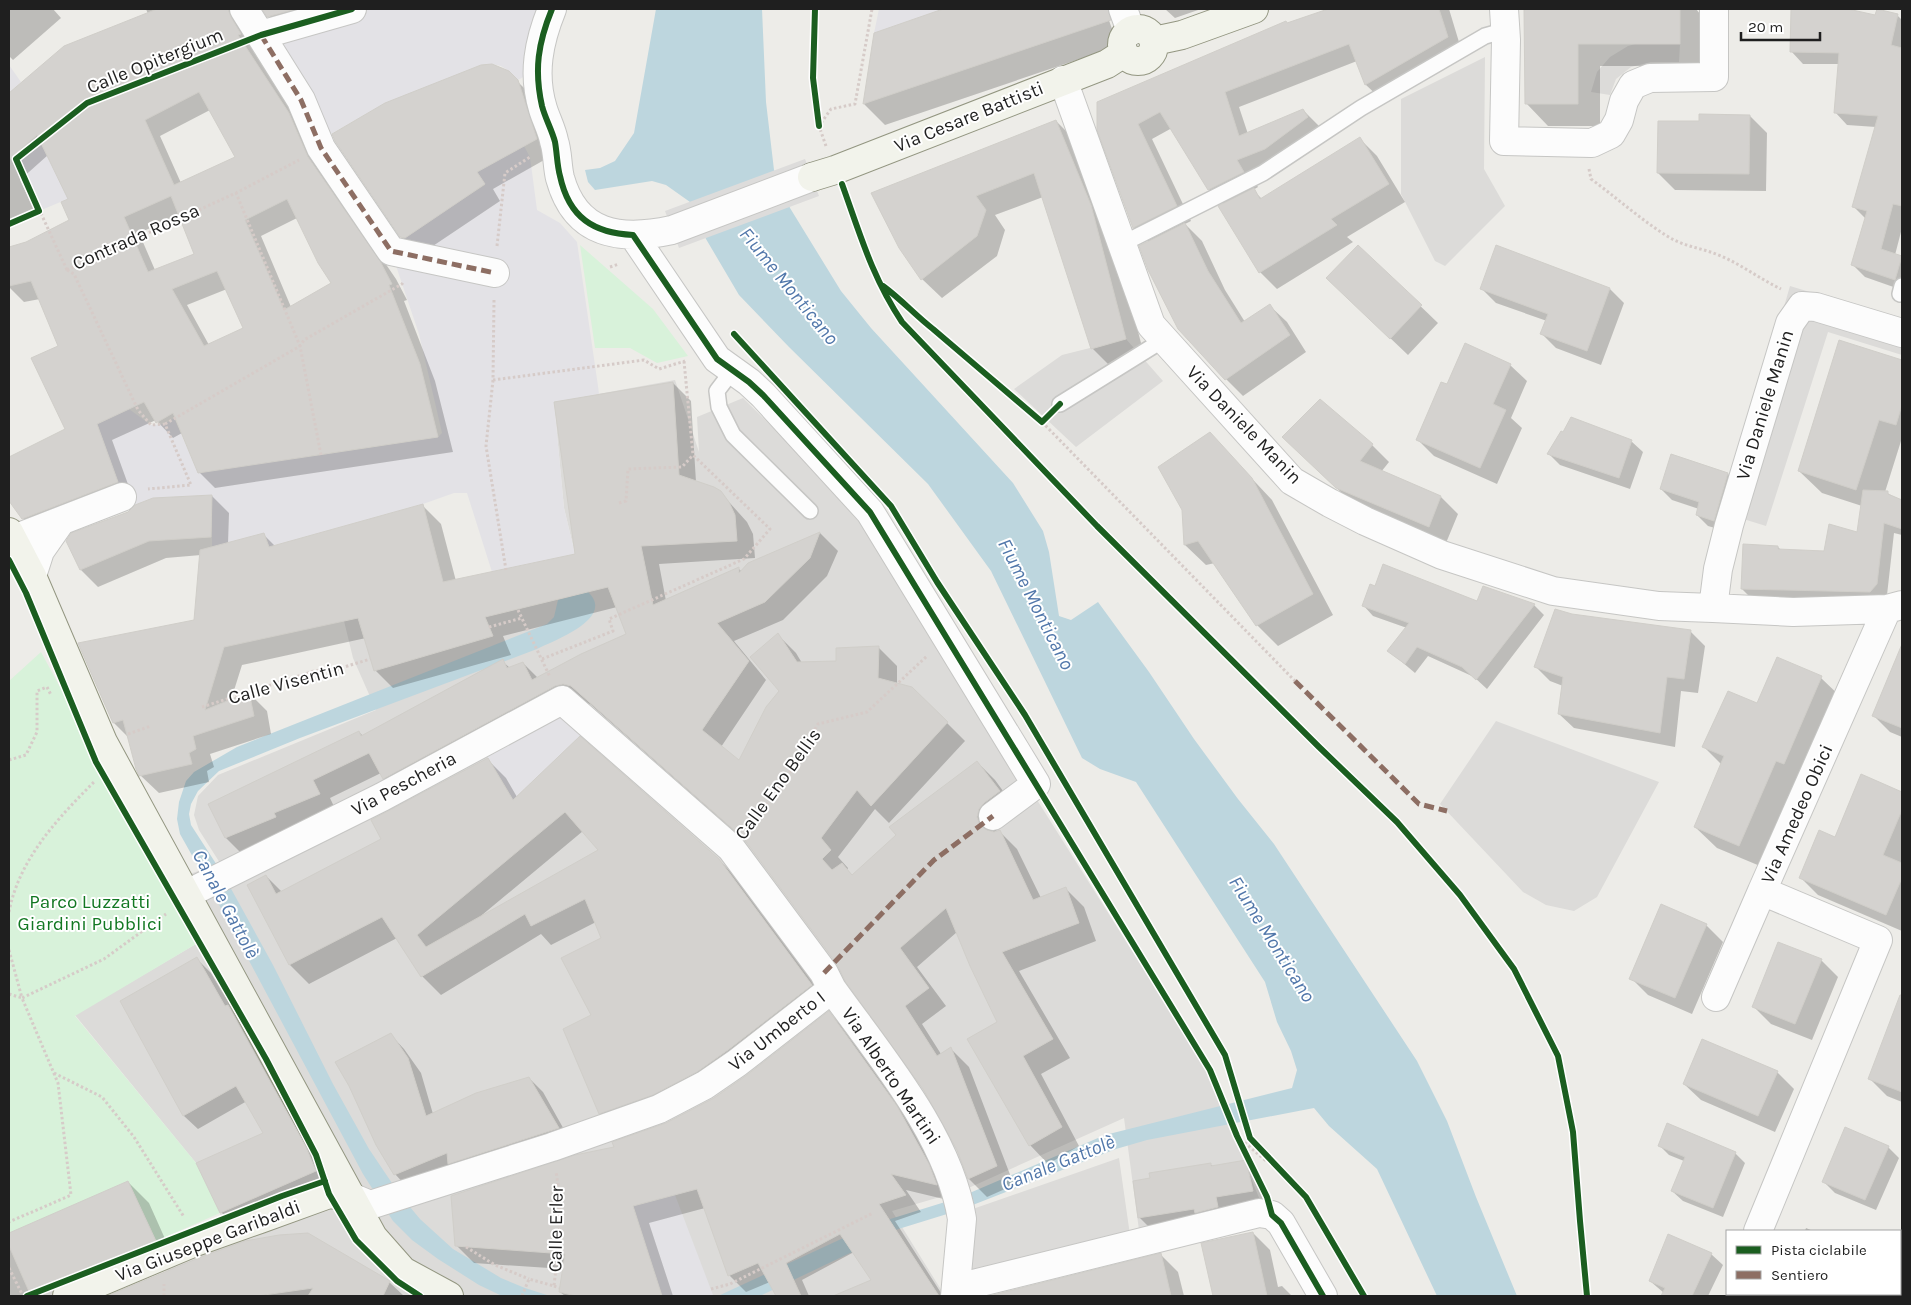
<svg xmlns="http://www.w3.org/2000/svg" width="1911" height="1305" viewBox="0 0 1911 1305" font-family="Karla,sans-serif">
<style>
.residential{fill:#dcdbd9}
.park{fill:#d8f2da}
.plaza{fill:#e3e2e6}
.water{fill:#bdd6de}
.pier{fill:#dddcdb}
.shadow{fill:#0003;fill-rule:evenodd}
.building{fill:#d4d2cf;stroke:#d0cec9;fill-rule:evenodd}
.lines{fill:none;stroke-linecap:round;stroke-linejoin:round}
.lane-casing{stroke:#c6c6c4;stroke-width:18}
.street-casing{stroke:#c6c6c4;stroke-width:30}
.secondary-casing{stroke:#939681;stroke-width:30}
.path{stroke:#d6cbc8;stroke-width:3;stroke-dasharray:2.5 2.5;stroke-linecap:butt}
.lane{stroke:#fcfcfc;stroke-width:15}
.street{stroke:#fcfcfc;stroke-width:28}
.secondary{stroke:#f2f3eb;stroke-width:28}
.quiet{stroke:#8d6e63;stroke-width:5;stroke-dasharray:10 5;stroke-linecap:butt}
.cycleway-casing{stroke:#fff;stroke-width:9}
.cycleway{stroke:#1b5e20;stroke-width:6}
.labels{text-anchor:middle;dominant-baseline:central;stroke-width:4;stroke-linejoin:round;paint-order:stroke}
.street-label{font-size:19px;fill:#1f1f1f;stroke:#fff}
.park-label{font-size:19px;fill:#127822;stroke:#fff}
.water-label{font-size:20px;font-style:italic;fill:#5177aa;stroke:#fff}
</style>
<rect width="100%" height="100%" fill="#edece8"/>
<path class="residential" d="M1635 44H1680L1679 62H1651L1631 67 1616 79 1610 95 1591 92 1597 72 1610 57 1628 46Z
M1485 57 1484 169 1505 206 1445 266 1435 261 1401 194V99Z
M1790 286 1902 320V355L1828 332 1766 526 1724 513Z
M1126 339 1163 381 1076 447 1014 389 1062 355Z
M675 380 699 452 697 417 743 398 841 495 862 522 1207 1070 1262 1205 1139 1230 1124 1118 964 1190 892 1211 945 1296H167L166 1262 226 1244 220 1213 196 1163 75 1015 196 944 221 932 190 874 220 863 199 830 194 815 198 796 218 775 376 710 353 658 344 621 358 618 421 590 575 554 564 508 554 402Z
M1496 721 1659 782 1597 897 1574 911 1546 905 1523 892 1440 804Z
M1119 1158 1131 1242 964 1283 967 1211Z"/>
<path class="park" d="M580 245 653 309 688 356 657 363 630 348H595Z
M41 652 177 903 196 944 75 1016 196 1163 220 1213 156 1241 128 1181 9 1233V681Z"/>
<path class="plaza" d="M352 9H552L536 70 518 80 509 71 501 66 492 64 481 65 382 105 324 138 261 35Z
M879 9H943L874 33Z
M9 65 21 82 9 93Z
M78 110 96 187 39 211 16 159Z
M524 146 530 157 537 210 560 223 577 242 598 386 599 394 554 402 564 508 575 554 492 572 467 493H454L423 504 269 547 264 534 212 557V495L153 498 125 509 97 424 129 409 151 425 165 424 174 418 197 470 321 455 438 437 442 433 419 334 391 251 399 242 433 218 485 185 477 172Z
M562 700 581 735 513 800 480 744Z
M675 1195 713 1295 709 1296H662L633 1206Z"/>
<path class="water" d="M656 9H762L766 102 774 170 790 208 841 291 871 328 1013 483 1043 531 1049 552 1059 616 1071 620 1098 602 1149 672 1194 739 1238 799 1274 844 1417 1061 1447 1121 1476 1197 1517 1296H1437L1377 1169 1329 1126 1314 1108 1147 1140 1116 1149 960 1210 892 1231 887 1220 958 1198 1105 1135 1292 1088 1297 1070 1291 1051 1277 1022 1265 982 1136 782 1100 769 1082 758 991 571 928 484 789 347 739 295 706 239 690 202 666 185 652 181 595 190 588 182 585 170 600 168 615 161 634 133Z
M588 592C616 618 555 640 537 649L300 738 219 771 198 791 191 804 189 814 191 825 224 876 273 965 333 1084 369 1149 400 1195 420 1219 453 1249 501 1278 525 1288 550 1296H502L479 1285 438 1259 412 1240 393 1221 363 1174 208 884 180 834 177 819 179 802 186 781 194 772 237 747 547 624 554 617 558 600Z
M865 1228 873 1242 760 1296H718Z"/>
<path class="pier" d="M805 159 819 196 679 248 665 211Z"/>
<path class="shadow" d="M9 9H53L61 18 13 60 9 56Z
M146 9H370L285 32 264 10 261 9 251 12 256 50 253 51 305 130 324 174 396 279 407 300 404 301 435 381 453 452 215 488 199 472 182 433 173 438 156 420 112 440 133 498 39 534 23 518 9 498V459L67 430 60 347 40 299 24 302 9 287V248L27 243 71 221 70 199 48 155 20 180 35 211 9 224V94L65 47 148 14ZM210 110 237 158 181 183 160 136ZM180 215 195 254 155 270 139 233ZM297 218 332 284 291 307 261 236ZM227 289 244 328 209 345 187 305Z
M946 9H1105L1118 46 885 125 864 104 875 34Z
M1165 9H1201L1175 18Z
M1332 9H1449L1462 52 1381 99 1366 85 1357 61 1239 107 1248 134 1303 110 1318 125 1322 132 1251 176 1258 187 1253 190 1262 199 1360 139 1377 156 1405 202 1347 237 1353 242 1277 289 1260 272 1224 204 1209 189 1172 128 1152 139 1191 221 1185 224 1202 241 1225 290 1245 322 1270 306 1287 322 1306 352 1243 396 1226 379 1149 242 1134 227 1099 130 1287 24Z
M1525 9H1696L1701 15 1702 66H1600V126H1548L1526 103Z
M1792 9H1843L1876 16 1897 15 1902 20V228L1895 255 1902 257V290L1865 277 1852 264 1866 219 1853 206 1876 127 1847 125 1835 112 1839 64H1803L1791 51Z
M508 72 534 98 553 155 493 189 500 201 421 254 418 253 401 236Z
M1750 116 1767 133 1766 191 1675 190 1658 173 1700 122Z
M1056 121 1076 141 1110 225 1145 358 1112 368 1092 348 1043 197 995 215 1005 230 997 256 942 298 922 279 873 193Z
M1358 246 1438 323 1408 355 1345 295Z
M1481 288 1610 289 1624 303 1601 365 1556 348 1542 334 1547 321 1496 303Z
M1840 342 1902 361V442L1901 441 1885 492 1902 501V535L1894 533 1887 595 1881 602 1752 599 1742 589 1778 547 1781 550 1825 552 1858 533 1862 506 1822 493 1799 471Z
M1510 365 1527 381 1511 418 1522 428 1497 484 1434 456 1417 439 1447 386Z
M673 383 691 401 696 482 720 492 747 522 753 534 755 558 659 564 666 601 739 569 742 572 749 564 820 533 838 551 827 576 783 620 734 641 766 680 721 747 740 762 781 691 778 635 796 653 802 663 837 662 879 648 897 666V684L912 688 965 741 889 823 875 809 838 857 848 868 847 870 853 876 977 762 995 780 1017 810 997 828 996 832 999 831 1017 849 1041 898 1066 889 1084 907 1096 941 1019 971 1070 1058 1041 1074 1079 1146 1048 1164 1030 1145 999 1022 957 932 917 967 946 1006 922 1024 941 1054 951 1049 969 1067 1014 1185 987 1197 969 1179 958 1150 924 1089 838 963 749 844 590 704 582 702 402 796 384 778 381 773 330 798 337 813 244 856 226 838 359 732 363 736 502 661 510 668 523 663 538 678 627 635 617 607 503 636 511 655 393 688 375 670 366 638 242 665 231 700 249 693 267 711 271 734 210 754 214 767 207 771 209 782 159 793 140 775 128 737 114 723 80 644 195 622 201 555 166 558 98 587 81 570 67 541 153 500 212 496 229 513 228 544 264 535 275 546 423 506 441 524 456 581 577 555Z
M1210 434 1272 500 1333 615 1278 646 1257 625 1215 563 1206 565 1185 545Z
M1631 441 1643 452 1630 489 1560 465 1549 454Z
M1372 445 1389 462 1381 472 1441 497 1458 514 1446 543 1354 505 1301 453Z
M1672 456 1728 474 1739 485 1725 531 1708 526 1697 515 1699 509 1672 500 1661 489Z
M1484 587 1534 605 1544 615 1487 689 1474 677 1428 656 1415 673 1389 651 1407 628 1373 616 1363 605 1478 603Z
M1572 615 1690 631 1705 646 1698 693 1681 691 1675 747 1574 728 1559 714 1563 686 1550 681 1535 666Z
M1902 646V737L1890 732 1873 715Z
M1778 659 1821 678 1843 699 1760 866 1717 848 1695 827 1722 765 1704 747 1758 705Z
M580 738 719 860 738 879 830 1004 619 1132 600 1113 593 1016 603 938 596 922 551 945 541 934 441 995 422 976 397 938 309 984 290 965 249 885 266 876 282 892 383 840 487 759 506 778 517 797ZM583 831 600 850 483 916 482 915Z
M1861 776 1902 794V931L1818 895 1801 878 1835 838Z
M1706 925 1723 942 1692 1014 1648 995 1631 978Z
M197 959 211 973 233 1011 242 1020 329 1185 235 1226 221 1212 265 1133 247 1101 198 1129 184 1116Z
M1821 960 1838 977 1812 1040 1771 1024 1754 1007Z
M1899 1003 1902 1004V1102L1887 1096 1870 1079Z
M829 1013 846 1030 914 1125 952 1201 906 1190 921 1212 895 1221 943 1296H836L873 1280 854 1252 802 1280 809 1296H777L770 1282 746 1292 729 1275 705 1208 649 1223 673 1296H565L560 1292 564 1269 474 1263 457 1246 615 1148 667 1124 714 1099 747 1076Z
M391 1035 404 1049 421 1073 433 1114 529 1078 543 1092 571 1142 408 1188 395 1174 350 1085Z
M1777 1072 1794 1089 1775 1132 1701 1100 1684 1084Z
M1659 1145 1735 1153 1745 1163 1723 1217 1683 1201 1672 1191 1684 1161 1669 1155Z
M1888 1147 1899 1158 1876 1210 1835 1193 1823 1181Z
M1246 1161 1256 1172 1263 1201 1150 1228 1139 1217 1210 1164 1214 1167Z
M128 1182 149 1203 175 1261 94 1296H9V1234Z
M1806 1228 1813 1231H1805Z
M1253 1233 1270 1250 1278 1287 1282 1286 1292 1296H1214L1203 1244Z
M1711 1254 1723 1265 1708 1296H1663L1664 1293 1650 1281Z
M1161 1255 1178 1272 1184 1296H994Z
M201 1258 389 1282 404 1296H110Z
M1788 1294H1856L1855 1296H1791Z"/>
<path class="building" d="M157 9H228L231 17 241 34 238 35 289 113 308 157 380 261 392 284 389 285 420 364 438 437 198 473 173 413 156 423 144 402 97 424 118 482 22 519 9 501V457L65 429 31 358 58 346 31 281 9 286V247L26 242 69 220 61 202 68 199 37 135 9 160V93L64 46ZM199 92 235 157 174 185 145 120ZM171 196 194 254 148 272 124 217ZM287 199 318 263 331 283 284 310 245 220ZM217 271 243 328 204 346 172 289Z
M262 9H296L267 17Z
M943 9H1108L1111 20 863 104 874 33Z
M1328 9H1439L1448 37 1365 85 1349 44 1225 92 1239 136 1303 109 1308 117 1265 149 1237 160 1244 172 1208 190 1160 112 1138 124 1177 206 1133 228 1097 130V102L1286 21 1287 23Z
M1524 9H1680V44H1578V104H1525Z
M1791 9H1848L1875 15 1877 9 1898 14 1891 45 1902 48V206L1893 204 1881 249 1902 256 1895 280 1851 265 1867 211 1852 207 1878 116 1834 113 1839 53 1790 52Z
M492 64 509 71 518 80 537 139 477 172 485 184 405 238 400 237 335 141 332 134 385 103 481 65Z
M1699 114 1750 115 1749 174 1657 173 1658 121H1699Z
M1056 120 1091 205 1126 339 1091 349 1034 173 976 196 986 210 977 236 921 280 899 248 871 193Z
M1360 137 1389 184 1331 219 1337 225 1259 273 1218 206 1254 188 1260 199Z
M1185 223 1208 271 1241 323 1270 304 1290 335 1225 380 1178 329 1148 270 1139 246Z
M1358 245 1422 305 1390 339 1326 278Z
M1496 245 1610 288 1587 351 1540 334 1548 314 1480 289Z
M1839 340 1902 360V405L1896 425 1879 420 1856 490 1798 471Z
M1465 343 1511 364 1493 404 1506 410 1480 468 1416 440 1441 382 1447 384Z
M673 382 679 475 714 487 721 491 729 502 735 515 737 541 641 546 653 605 739 567V573L748 563 820 532 810 558 765 602 717 623 749 661 702 730 739 760 766 707 779 691 750 657 778 633 797 662 836 661V648L879 646 878 678 912 687 948 722 871 806 857 790 821 838 831 850 822 859 832 870 842 863 852 875 896 835 889 827 977 761 1000 791 984 803 979 809 977 817 980 825 987 830 994 832 1000 830 1033 900 1066 887 1079 923 1002 952 1053 1039 1023 1056 1062 1127 1029 1146 967 1039 997 1022 970 966 946 908 900 948 929 988 905 1006 937 1056 951 1047 997 1166 968 1179 957 1150 923 1089 845 981 837 964 744 839 571 686 563 684 555 686 383 779 369 753 313 780 320 794 274 813 276 817 225 838 208 804 359 731 361 736 503 659 507 668 523 662 532 680 581 654 626 634 608 587 485 617 493 636 374 671 358 618 224 647 205 710 249 692 254 716 193 736 196 749 189 753 192 764 139 776 136 769 123 720 113 723 78 643 194 620 200 550 264 533 269 547 423 504 443 582 575 554 554 402Z
M1320 399 1373 444 1360 461 1441 496 1429 527 1336 488 1282 437Z
M1571 417 1632 440 1619 478 1547 454 1561 431 1563 432Z
M1210 432 1252 478 1313 594 1256 626 1198 541 1184 545 1182 510 1158 467Z
M1671 454 1728 473 1714 521 1696 515 1699 502 1660 489Z
M1863 490 1888 491V494L1902 500V529L1884 523 1877 584 1870 592 1741 589 1743 544 1778 546V549L1824 551 1829 524 1857 532Z
M212 495 211 537 149 541 80 570 66 541 71 533 128 512 135 505 153 498Z
M1383 564 1477 601 1483 586 1535 604 1476 680 1462 667 1417 647 1405 664 1387 651 1409 623 1362 606 1370 584 1375 586Z
M1555 609 1572 614 1691 630 1684 679 1667 677 1660 733 1558 714 1563 677 1534 667Z
M1902 644V728L1872 716Z
M1777 657 1822 676 1784 764 1776 761 1739 846 1694 827 1724 756 1702 747 1728 691 1757 703Z
M580 736 719 859 812 985 728 1050 697 1072 653 1095 599 1114 563 1029 591 1015 561 958 601 938 585 899 531 926 525 914 421 977 382 917 289 965 247 885 266 875 276 894 381 839 371 820 488 758 513 800ZM565 812 598 850 426 947 417 935Z
M1861 774 1902 792V810L1883 855 1902 863V878L1886 915 1799 878 1819 830 1835 837Z
M1661 904 1707 924 1675 998 1629 979Z
M1778 942 1822 959 1795 1024 1752 1007Z
M197 957 225 1006 228 1005 306 1147 316 1171 220 1213 196 1163 263 1133 236 1086 183 1116 120 1001Z
M1900 995H1902V1092L1868 1079Z
M829 1011 897 1106 929 1164 937 1185 891 1174 906 1195 879 1204 939 1296H833L871 1280 840 1234 786 1263 801 1296H776L758 1263 728 1276 697 1189 633 1206 662 1296H576L559 1292 565 1254 455 1246 451 1196 575 1155 614 1147 612 1142 666 1123 714 1098 747 1075Z
M391 1033 408 1058 426 1116 476 1093 529 1077 559 1128 448 1164 447 1153 394 1175 376 1145 349 1086 335 1062Z
M1702 1039 1778 1071 1758 1116 1683 1084Z
M1667 1123 1736 1152 1713 1208 1671 1191 1685 1157 1658 1146Z
M1845 1127 1889 1146 1865 1200 1822 1182Z
M1246 1160 1253 1191 1216 1197 1218 1207 1195 1213 1194 1209 1138 1218 1133 1181 1150 1178 1149 1173 1211 1163V1166Z
M128 1181 156 1241 61 1282 54 1287 52 1296H31L9 1246V1233Z
M1253 1232 1267 1296H1213L1201 1243Z
M308 1233 390 1281 383 1296H308L313 1288 257 1296H107L201 1257 245 1241 279 1235Z
M1668 1234 1712 1253 1692 1296H1661L1665 1288 1649 1281Z
M1161 1253 1171 1296H989Z"/>
<g class="lines">
<g class="lane-casing">
<path id="lane" d="M1122 244 1263 173 1361 108 1485 36 1506 30
M1900 294 1902 286
M733 370 717 391 719 407 733 435 810 511
M1060 404 1163 340"/>
</g>
<g class="street-casing">
<path id="street" d="M244 9 301 100 321 148 391 251 495 273
M552 9C539 41 532 74 543 109 546 119 552 130 554 141 558 153 557 166 560 178 576 236 621 241 672 230L812 177
M1123 9 1131 31
M1504 9 1506 40 1504 141 1592 143 1611 134 1619 120 1624 101 1633 85 1650 78 1714 77V9
M261 35 352 9
M1063 80 1151 325 1292 481 1330 503 1365 521 1442 555 1553 591 1659 606 1713 608 1793 612 1887 609 1902 605
M633 235 717 359 749 382 763 395 870 512 1036 784 993 816
M14 539 122 497
M32 576 40 551 61 521
M1713 608 1718 569 1729 525 1790 323 1802 306 1816 307 1902 333
M185 895 382 797 562 700 731 848 824 973 832 989C880 1056 949 1136 962 1219L955 1296
M1716 997 1762 891
M351 1197 370 1205 552 1147 659 1109 705 1085 737 1063 832 989
M1758 1231 1878 940 1762 891 1887 609
M957 1288 1259 1213 1272 1215 1281 1223 1323 1296"/>
</g>
<g class="secondary-casing">
<path id="secondary" d="M1122 45a16 16 0 1 1 32 0a16 16 0 1 1-32 0Z
M1154 41 1182 35 1254 9
M812 177 835 170 1107 64 1124 53
M9 532 32 576 103 742 373 1237 403 1271 449 1296
M67 1296 195 1242 260 1219 329 1194 351 1197"/>
</g>
<path class="path" d="M826 146 819 126 831 109 855 104 872 9
M1589 169 1591 179C1617 198 1640 219 1667 236 1684 247 1703 248 1721 256 1742 265 1760 279 1781 289
M9 224 39 211
M497 246 505 173 530 157
M610 267 619 264
M67 270 16 159 87 103 235 45
M67 270 74 274 138 410 151 425 165 424 191 485 148 489
M67 270 236 193 299 160
M878 283 903 300 931 328 1042 422
M494 300 493 380 486 446 506 570
M493 380 644 360 659 369 685 361
M1042 422 1295 681
M165 424 300 346 236 193
M321 455 300 346 304 340 402 284 404 281
M619 503 626 501 628 469 682 467 693 455
M518 610 550 677
M489 627 522 618
M542 659 613 631 609 619 744 559 770 529 693 455 684 361
M202 707 314 671 338 669 370 659
M128 734 151 726
M9 760 26 755 37 732V691L47 687 51 695
M747 828 784 782 818 724 867 712 927 656
M9 912C19 859 58 818 95 781
M9 950 22 998 104 959 166 914
M9 994 22 998 58 1083 71 1195 9 1222
M54 1073 102 1097 134 1137 184 1217
M1237 1136 1265 1160H1271
M466 1247 495 1265 529 1279
M9 1268 23 1296
M554 1286 559 1288
M711 1289 730 1284 873 1213
M164 1296V1284
M522 1296 529 1279 554 1286C558 1249 563 1210 556 1172"/>
<use href="#lane" class="lane"/>
<use href="#street" class="street"/>
<use href="#secondary" class="secondary"/>
<path class="quiet" d="M261 35 301 100 321 148 391 251 495 273
M1295 681 1419 804 1447 811
M824 973 934 860 993 816
M1900 1276 1902 1270
M1892 1296 1893 1294"/>
<g class="cycleway-casing">
<path id="cycleway" d="M552 9C538 43 534 70 542 106 545 118 552 130 555 142 557 153 557 165 560 176 569 218 594 233 633 235L717 359 749 382 763 395 870 512 1210 1070 1237 1136 1267 1197 1272 1215 1281 1223 1323 1296
M815 9 813 78 819 126
M842 184C860 234 872 277 902 322L1097 526 1319 747 1397 822 1460 895 1514 969 1558 1056 1573 1132 1580 1221 1587 1296
M9 224 39 211 16 159 87 103 261 35 352 9
M883 286C902 300 915 315 933 329 969 360 1006 391 1042 422L1060 404
M734 334 891 506 937 582 1025 715 1225 1055 1250 1138 1306 1197 1364 1296
M9 560 26 593 96 762 266 1059 316 1155 329 1194 356 1240 397 1281 420 1296
M27 1296 282 1196 325 1181"/>
</g>
<use href="#cycleway" class="cycleway"/>
</g>
<g class="labels">
<g class="street-label">
<text transform="translate(155 61) rotate(-22)">Calle Opitergium</text>
<text transform="translate(969 117) rotate(-22)">Via Cesare Battisti</text>
<text transform="translate(136 237) rotate(-24)">Contrada Rossa</text>
<text transform="translate(1765 405) rotate(-73)">Via Daniele Manin</text>
<text transform="translate(1244 425) rotate(46)">Via Daniele Manin</text>
<text transform="translate(286 683) rotate(-15)">Calle Visentin</text>
<text transform="translate(404 784) rotate(-28)">Via Pescheria</text>
<text transform="translate(778 784) rotate(-54)">Calle Eno Bellis</text>
<text transform="translate(1797 814) rotate(-66)">Via Amedeo Obici</text>
<text transform="translate(777 1031) rotate(-38)">Via Umberto I</text>
<text transform="translate(891 1076) rotate(56)">Via Alberto Martini</text>
<text transform="translate(556 1229) rotate(-89)">Calle Erler</text>
<text transform="translate(208 1241) rotate(-21)">Via Giuseppe Garibaldi</text>
</g>
<g class="park-label">
<text x="90" y="902">Parco Luzzatti<tspan x="90" dy="22">Giardini Pubblici</tspan></text>
</g>
<g class="water-label">
<text transform="translate(789 286) rotate(51)">Fiume Monticano</text>
<text transform="translate(1036 604) rotate(63)">Fiume Monticano</text>
<text transform="translate(226 904) rotate(62)">Canale Gattolè</text>
<text transform="translate(1272 939) rotate(58)">Fiume Monticano</text>
<text transform="translate(1058 1163) rotate(-22)">Canale Gattolè</text>
</g>
</g>
<rect width="1911" height="1305" fill="none" stroke="#1f1f1f" stroke-width="20"/>
<rect x="1726" y="1230" width="175" height="65" fill="#ffffff" stroke="#a5a5a5"/>
<rect x="1736" y="1246" width="25" height="8" fill="#1b5e20" stroke="#a5a5a5"/>
<text x="1771" y="1255" font-size="15" fill="#1f1f1f">Pista ciclabile</text>
<rect x="1736" y="1271" width="25" height="8" fill="#8d6e63" stroke="#a5a5a5"/>
<text x="1771" y="1280" font-size="15" fill="#1f1f1f">Sentiero</text>
<path d="M1741 32v8h79v-8" fill="none" stroke="#1f1f1f" stroke-width="2.5"/>
<text x="1748" y="32" font-size="15" fill="#1f1f1f" stroke="#ffffff" stroke-width="4" paint-order="stroke">20 m</text>
</svg>
